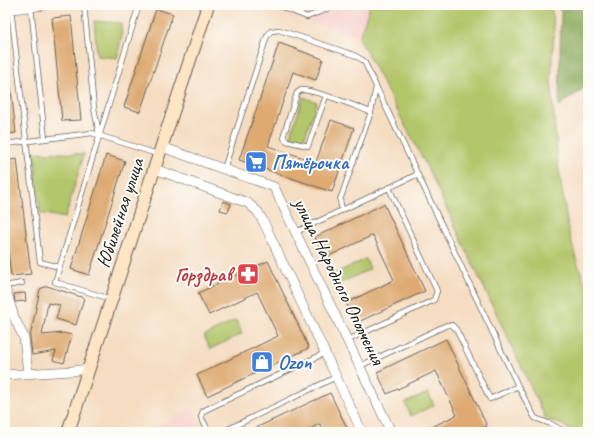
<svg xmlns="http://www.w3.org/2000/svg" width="593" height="437" viewBox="0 0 593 437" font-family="Caveat,sans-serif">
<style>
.built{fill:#f7d0ca}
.green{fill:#b3c66a;stroke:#687143}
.forest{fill:#8eab5e;stroke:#55643d}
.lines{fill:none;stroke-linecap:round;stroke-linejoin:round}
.stream{stroke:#68a6da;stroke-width:3}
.building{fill:#deaa72}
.lane-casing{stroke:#686056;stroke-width:6}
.street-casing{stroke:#686056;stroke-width:10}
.secondary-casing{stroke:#686056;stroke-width:14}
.lane{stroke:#fff;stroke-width:4.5}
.street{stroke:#fff;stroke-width:9}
.secondary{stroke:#fde5c5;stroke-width:12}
.labels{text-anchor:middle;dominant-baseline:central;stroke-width:4;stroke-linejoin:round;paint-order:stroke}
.shop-label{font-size:20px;font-weight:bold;fill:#366cbe;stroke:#fdfcf7;text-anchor:start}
.street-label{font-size:20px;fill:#1c1c1c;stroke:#fdfcf7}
.health-label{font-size:20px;font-weight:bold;fill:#be3a42;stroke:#fdfcf7;text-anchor:end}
</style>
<rect width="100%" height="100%" fill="#fdfcf7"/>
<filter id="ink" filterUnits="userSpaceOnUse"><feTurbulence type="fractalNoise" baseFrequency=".025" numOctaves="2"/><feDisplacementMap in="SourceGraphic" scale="8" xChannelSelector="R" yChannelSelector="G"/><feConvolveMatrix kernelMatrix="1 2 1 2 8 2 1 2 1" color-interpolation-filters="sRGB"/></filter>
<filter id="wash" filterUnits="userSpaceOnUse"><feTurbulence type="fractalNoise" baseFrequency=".012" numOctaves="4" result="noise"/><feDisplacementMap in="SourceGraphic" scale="16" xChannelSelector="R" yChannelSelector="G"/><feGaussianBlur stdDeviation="0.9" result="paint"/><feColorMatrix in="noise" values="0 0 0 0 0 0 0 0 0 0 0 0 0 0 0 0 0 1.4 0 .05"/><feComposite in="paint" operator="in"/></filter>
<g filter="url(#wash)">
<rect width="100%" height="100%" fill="#f5ddc2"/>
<path class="built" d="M260 5H372L359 38Z
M192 408 203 432H144Z"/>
<path class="green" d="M370 5H551L554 30 551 80 558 165 569 233 577 262 588 291V432H572L563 425 546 419 427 167 359 38Z
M94 21 121 23 122 35 117 58 97 56Z
M303 97 317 102 303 142 290 137Z
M34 152 84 154 65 218 40 213Z
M366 259 370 269 334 286 329 276Z
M236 320 242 334 210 349 204 336Z
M428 393 434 405 411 416 405 403Z"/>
<path class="forest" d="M559 5H588V85L559 106 561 12Z"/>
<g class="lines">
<path class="stream" d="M586 5 584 27 588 89"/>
</g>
<g id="blocks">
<path class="building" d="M156 9 173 14 140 112 124 107Z
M71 16 81 120 62 121 52 18Z
M279 43 323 59 316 80 293 72 268 146 316 162 331 120 354 128 332 192 239 160Z
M6 46 16 133 5 134V47Z
M106 155 125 161 89 275 71 269Z
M17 159 31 274 11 276 5 225V161Z
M223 201 231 204 228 212 220 210Z
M384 204 425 291 356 323 346 303 394 280 373 235 325 258 315 237Z
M268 261 309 348 207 396 197 375 278 336 257 292 209 315 198 293Z
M47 286 84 298 76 325 56 319 60 305 48 303 42 335 63 333 72 335 64 363 53 360 56 351 32 355 30 337 40 289Z
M25 293 26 301 15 302 14 294Z
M446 339 487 426 474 432H421L457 415 436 371 387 394 377 372Z
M330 393 349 432H324L320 424 303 432H247Z"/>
</g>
</g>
<g filter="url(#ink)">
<use href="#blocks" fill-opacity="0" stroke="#686056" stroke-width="1"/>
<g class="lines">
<g class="lane-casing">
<path id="lane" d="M84 5 94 108 99 134
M277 5 307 17 327 9 329 5
M31 7 45 139
M11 9 40 262 59 267
M326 96 308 146 287 141 284 138V134L297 93 301 90C314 89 355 106 371 112
M5 144 92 133 157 154
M224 169 267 36 271 31 279 30 354 55 364 61 518 386 490 399 456 329 452 325H447L360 366
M342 210 340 200 371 112 376 87
M296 232 418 174
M5 286 22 283
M111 299 55 282 139 5
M348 340 434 300 437 291 389 188
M518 386 535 418 551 424 565 432
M209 432 201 417 203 411 325 353
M222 432 336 377"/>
</g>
<g class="street-casing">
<path id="street" d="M5 10 45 5
M162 147 274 187 391 432
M155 169 248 203 258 212 264 223 362 432
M5 287 14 317 24 338 28 374
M5 375 72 371 88 369"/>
</g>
<g class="secondary-casing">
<path id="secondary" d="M68 432 208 5"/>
</g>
<use href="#lane" class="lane"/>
<use href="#street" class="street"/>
<use href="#secondary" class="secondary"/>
</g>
</g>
<defs>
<g id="supermarket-square" transform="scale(1.15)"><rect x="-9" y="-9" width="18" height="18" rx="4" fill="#3f7fe0" stroke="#fdfcf7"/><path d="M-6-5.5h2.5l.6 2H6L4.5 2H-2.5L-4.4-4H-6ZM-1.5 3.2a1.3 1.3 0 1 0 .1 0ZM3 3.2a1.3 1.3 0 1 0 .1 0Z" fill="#fff"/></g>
<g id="pharmacy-square" transform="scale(1.15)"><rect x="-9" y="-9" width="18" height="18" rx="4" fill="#e0444e" stroke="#fdfcf7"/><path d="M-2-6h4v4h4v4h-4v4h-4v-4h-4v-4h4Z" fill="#fff"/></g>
<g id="shop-square" transform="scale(1.15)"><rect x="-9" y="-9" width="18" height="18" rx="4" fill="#3f7fe0" stroke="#fdfcf7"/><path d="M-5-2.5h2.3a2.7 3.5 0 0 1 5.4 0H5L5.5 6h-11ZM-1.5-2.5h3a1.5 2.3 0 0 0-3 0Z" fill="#fff"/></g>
</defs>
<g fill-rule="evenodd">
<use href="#supermarket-square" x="256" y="162"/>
<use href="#pharmacy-square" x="248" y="274"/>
<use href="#shop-square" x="262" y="362"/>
</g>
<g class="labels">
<g class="shop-label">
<text x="272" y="162">Пятёрочка</text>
<text x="278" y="362">Ozon</text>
</g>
<g class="street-label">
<text transform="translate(120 213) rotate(-72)">Юбилейная улица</text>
<text transform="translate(339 281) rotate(64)">улица Народного Ополчения</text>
</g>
<g class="health-label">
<text x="232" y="274">Горздрав</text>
</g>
</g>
<rect width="593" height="437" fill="none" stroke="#fdfcf7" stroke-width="20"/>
</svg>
